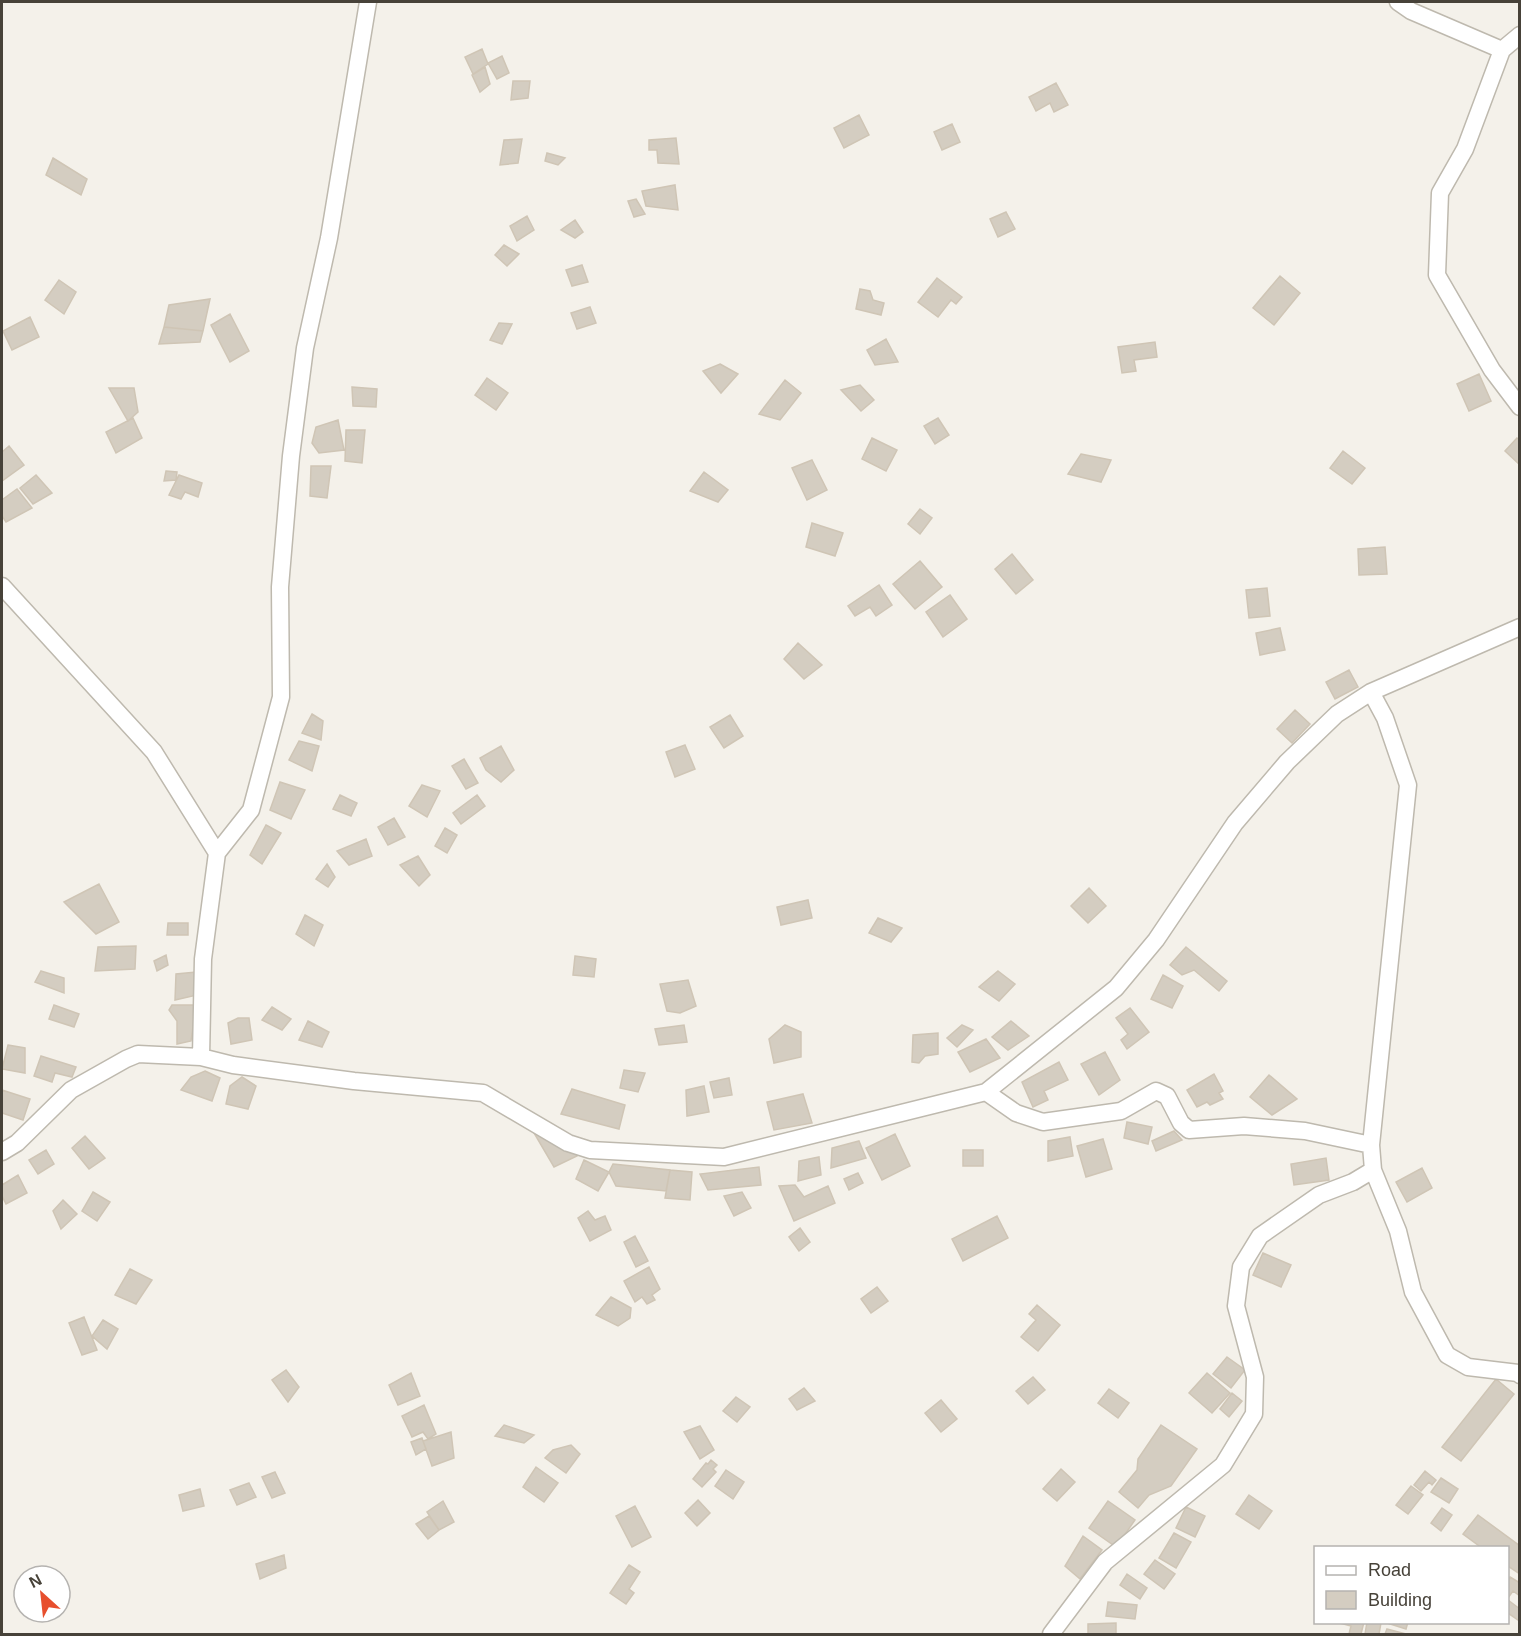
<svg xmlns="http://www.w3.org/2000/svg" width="1521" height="1636" viewBox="0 0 1521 1636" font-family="Arial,sans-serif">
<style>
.building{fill:#d4cdc1;stroke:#cfc5b5;stroke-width:1.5}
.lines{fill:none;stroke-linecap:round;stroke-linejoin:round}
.street-casing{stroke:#beb9ae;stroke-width:19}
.street{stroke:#fff;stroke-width:16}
</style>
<rect width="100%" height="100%" fill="#f4f1ea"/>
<path class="building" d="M482 49 488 64 473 74 465 57Z
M502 56 509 73 497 79 488 63Z
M485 67 490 84 480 92 472 75Z
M513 81H530L528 98 511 100Z
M1056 83 1068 105 1054 112 1050 103 1036 111 1029 97Z
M859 115 869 135 844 148 834 128Z
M952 124 960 142 942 150 934 132Z
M676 138 679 164 658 163 657 150H649V140Z
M522 139 518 163 500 165 504 140Z
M547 153 565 158 558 165 545 161Z
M53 158 87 179 81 195 46 175Z
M675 185 678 210 646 206 642 191Z
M636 199 645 214 634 217 628 201Z
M1006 212 1015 229 998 237 990 219Z
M527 216 534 230 517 241 510 226Z
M575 220 583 232 575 238 561 230Z
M504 245 519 254 507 266 495 255Z
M582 265 588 282 572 286 566 270Z
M1280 276 1300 293 1274 325 1253 308Z
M937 278 962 297 956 304 951 300 938 317 918 302Z
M59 280 76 292 64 314 45 300Z
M860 289 870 291 873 300 884 303 881 315 856 309Z
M210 299 203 331 164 327 169 305Z
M590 307 596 323 577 329 571 313Z
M230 314 249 351 230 362 211 325Z
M30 317 39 337 12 350 3 331Z
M499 323 512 324 502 344 490 340Z
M164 327 203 331 200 342 159 344Z
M886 339 898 362 875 365 867 350Z
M1155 342 1157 357 1134 360 1136 371 1122 373 1118 347Z
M720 364 738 374 721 393 703 371Z
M1479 374 1491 401 1469 411 1457 384Z
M487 378 508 393 496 410 475 395Z
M785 380 801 393 780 420 759 414Z
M860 385 874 400 861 411 841 390Z
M352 387 377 389 376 407 353 406Z
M109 388H134L138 412 128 421Z
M133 418 142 438 116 453 106 432Z
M938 418 949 435 935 444 924 426Z
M338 420 344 450 319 453 312 443 316 427Z
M346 430H365L362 463 345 461Z
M872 438 897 450 886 471 862 459Z
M1517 438 1520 440V465L1505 451Z
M9 446 24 465 2 481V452Z
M1343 451 1365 468 1352 484 1330 468Z
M1081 454 1111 460 1101 482 1068 474Z
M812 460 827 490 807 500 792 468Z
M311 466H331L327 498 310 496Z
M166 471 177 472 176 480 164 481Z
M704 472 728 490 718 502 690 491Z
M36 475 52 493 33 504 20 488Z
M179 475 202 483 198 497 185 492 181 499 169 495Z
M17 489 32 508 6 522 2 516V500Z
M920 509 932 518 920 534 908 524Z
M812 523 843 533 835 556 806 547Z
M1385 547 1387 574 1359 575 1358 549Z
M1012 554 1033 580 1016 594 995 569Z
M920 561 942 587 915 609 893 584Z
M879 585 892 605 876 616 870 607 855 616 848 606Z
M1267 588 1270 616 1249 618 1246 590Z
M950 595 967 619 943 637 926 612Z
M1280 628 1285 650 1260 655 1256 633Z
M798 643 822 665 804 679 784 659Z
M1349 670 1358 687 1335 699 1326 682Z
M1295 710 1310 724 1292 743 1277 729Z
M312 714 323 721 321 740 302 733Z
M730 715 743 736 724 748 710 727Z
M299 741 319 746 312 771 289 760Z
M685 745 695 769 675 777 666 752Z
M501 746 514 770 501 782 486 770 480 758Z
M464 759 478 783 466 789 452 766Z
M280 782 305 790 291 819 270 810Z
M422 785 440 791 427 817 409 806Z
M340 795 357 803 351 816 333 809Z
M477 795 485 806 461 824 453 813Z
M394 818 405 837 388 845 378 827Z
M266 825 281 833 262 864 250 855Z
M445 828 457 835 447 853 435 846Z
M366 839 372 856 349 865 337 851Z
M418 856 430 875 419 886 400 865Z
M327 864 335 877 328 887 316 879Z
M99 884 119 922 96 934 64 902Z
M1089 888 1106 906 1088 923 1071 906Z
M808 900 812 918 781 925 777 907Z
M305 915 323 925 314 946 296 934Z
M878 918 902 928 891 942 869 933Z
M168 923H188V935H167Z
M136 946 135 969 95 971 98 947Z
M1186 947 1227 981 1219 991 1194 970 1182 975 1170 965Z
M166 955 168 965 157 971 154 961Z
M575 956 596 959 594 977 573 975Z
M41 971 64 978V993L35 982Z
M998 971 1015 984 999 1001 979 987Z
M196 972 197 995 175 1000 176 974Z
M1163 975 1183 986 1172 1008 1151 999Z
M688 980 696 1006 680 1013 667 1011 660 984Z
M54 1005 79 1014 74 1027 49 1019Z
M172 1005H196L191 1041 177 1044V1021L169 1010Z
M272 1007 291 1019 282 1030 262 1020Z
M1130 1008 1149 1032 1127 1049 1121 1040 1128 1034 1116 1018Z
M238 1018H249L252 1040 231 1044 228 1023Z
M308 1021 329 1032 322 1047 299 1040Z
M1011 1021 1029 1036 1008 1050 992 1037Z
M684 1025 687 1042 659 1045 655 1029Z
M785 1025 801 1032V1057L774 1063 769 1039Z
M962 1025 973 1030 957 1047 947 1038Z
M938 1033V1054L925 1056 919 1063 912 1062 913 1035Z
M986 1039 1000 1058 970 1072 958 1052Z
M8 1045 25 1048V1073L2 1069Z
M1105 1052 1120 1080 1099 1095 1081 1064Z
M41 1056 76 1067 72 1077 55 1073 52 1082 34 1076Z
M1059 1062 1068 1080 1044 1091 1048 1100 1033 1107 1022 1082Z
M624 1070 645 1073 638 1092 620 1088Z
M205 1071 220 1078 212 1101 181 1090 191 1077Z
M1214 1074 1223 1091 1219 1093 1223 1099 1210 1105 1207 1102 1197 1107 1187 1090Z
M1269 1075 1297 1099 1272 1115 1250 1097Z
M242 1077 256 1086 248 1109 226 1104 230 1086Z
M729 1078 732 1095 714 1098 710 1082Z
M704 1086 709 1112 687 1116 686 1090Z
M572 1089 625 1105 619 1129 561 1114Z
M2 1090 30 1099 23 1120 2 1113Z
M803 1094 812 1123 774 1130 767 1102Z
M1127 1122 1152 1127 1148 1144 1124 1138Z
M544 1130 570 1145 577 1156 554 1167 534 1133Z
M1174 1131 1182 1140 1156 1151 1152 1141Z
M895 1134 910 1166 882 1180 866 1148Z
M85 1136 105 1158 89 1169 72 1148Z
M1070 1137 1073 1156 1048 1161V1141Z
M1103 1139 1112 1169 1086 1177 1077 1146Z
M859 1141 866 1158 831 1168 832 1148Z
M46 1150 54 1164 38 1174 29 1160Z
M963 1150H983V1166H963Z
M819 1157 821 1175 798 1181 799 1161Z
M1326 1158 1329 1180 1294 1185 1291 1164Z
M584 1160 609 1172 598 1191 576 1179Z
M613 1164 670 1170 666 1191 616 1186 609 1172Z
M759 1167 761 1185 708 1190 700 1174Z
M1422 1168 1432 1188 1407 1202 1396 1182Z
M670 1170 692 1172 690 1200 665 1198Z
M858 1173 863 1183 849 1190 844 1179Z
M18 1175 27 1193 6 1204 2 1196V1185Z
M795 1185 804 1197 828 1186 835 1203 794 1221 779 1186Z
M93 1192 110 1202 97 1221 82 1211Z
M742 1192 751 1208 734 1216 724 1196Z
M63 1200 77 1214 61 1229 53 1211Z
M588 1211 595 1220 605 1216 611 1230 590 1241 578 1218Z
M997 1216 1008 1238 963 1261 952 1239Z
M800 1228 810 1242 799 1251 789 1237Z
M635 1236 648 1261 636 1267 624 1242Z
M1263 1253 1291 1265 1281 1287 1253 1275Z
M649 1267 660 1289 652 1295 655 1300 647 1304 642 1297 635 1302 624 1281Z
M130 1269 152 1280 136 1304 115 1295Z
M877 1287 888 1301 871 1313 861 1299Z
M611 1297 631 1308 630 1318 618 1326 596 1315Z
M1037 1305 1060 1325 1038 1351 1021 1337 1036 1320 1029 1314Z
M84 1317 97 1350 82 1355 69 1323Z
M103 1320 118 1329 107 1349 92 1336Z
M1227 1357 1245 1370 1231 1388 1213 1374Z
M286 1370 299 1387 288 1402 272 1380Z
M411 1373 420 1396 398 1405 389 1385Z
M1207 1373 1230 1393 1212 1413 1189 1393Z
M1033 1377 1045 1390 1028 1404 1016 1391Z
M1496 1379 1514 1394 1461 1461 1442 1447Z
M804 1388 815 1401 797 1410 789 1399Z
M1109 1389 1129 1403 1118 1418 1098 1403Z
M1232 1393 1242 1401 1229 1417 1220 1409Z
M736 1397 750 1407 737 1422 723 1411Z
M941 1400 957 1419 941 1432 925 1413Z
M424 1405 436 1434 428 1439 423 1432 412 1437 402 1416Z
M504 1425 534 1435 524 1443 495 1436Z
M1161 1425 1197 1449 1171 1486 1149 1495 1138 1508 1119 1492 1137 1470 1138 1459Z
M700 1426 714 1450 700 1459 684 1432Z
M451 1432 454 1458 432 1466 423 1441Z
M422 1438 426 1449 416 1455 411 1442Z
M571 1445 580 1454 566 1473 545 1458 553 1450Z
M711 1460 717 1465 713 1469 716 1472 702 1487 693 1479 706 1463 708 1464Z
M536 1467 558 1483 544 1502 523 1487Z
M1061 1469 1075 1482 1057 1501 1043 1489Z
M726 1470 744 1482 733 1499 715 1486Z
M1425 1471 1436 1480 1432 1485 1429 1482 1421 1491 1414 1485Z
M275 1472 285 1493 272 1498 262 1477Z
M1441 1478 1458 1489 1449 1503 1431 1492Z
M249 1483 256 1497 237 1505 230 1490Z
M1411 1486 1423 1495 1408 1514 1396 1505Z
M200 1489 204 1506 183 1511 179 1495Z
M1249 1495 1272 1511 1259 1529 1236 1514Z
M698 1500 710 1513 697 1526 685 1513Z
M443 1501 454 1522 439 1530 427 1512Z
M1108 1501 1135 1520 1116 1547 1089 1528Z
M635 1506 651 1537 632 1547 616 1516Z
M1186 1507 1205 1516 1195 1537 1176 1528Z
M1442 1508 1452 1515 1441 1531 1431 1523Z
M1478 1515 1520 1546V1574L1508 1566V1548H1482L1463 1534Z
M429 1516 439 1530 428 1539 416 1524Z
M1174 1533 1191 1542 1176 1568 1159 1558Z
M1083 1536 1102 1550 1080 1579 1065 1566Z
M284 1555 286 1568 260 1579 256 1564Z
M1155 1560 1175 1574 1164 1589 1144 1574Z
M629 1565 640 1572 629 1589 634 1593 626 1604 610 1593Z
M1127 1574 1147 1588 1140 1599 1120 1585Z
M1510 1577 1520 1583V1596L1513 1591 1508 1598V1581Z
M1508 1600 1520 1609V1618L1518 1620 1508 1613Z
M1108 1602 1137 1605 1135 1619 1106 1616Z
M1336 1622H1364L1361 1634H1349L1351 1626Z
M1367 1622 1381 1623 1379 1634H1365Z
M1384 1622H1408L1406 1629Z
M1116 1623V1634H1088V1624Z
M1387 1629 1406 1634H1385Z"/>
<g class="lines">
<g class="street-casing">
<path id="street" d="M1398 2 1411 11 1502 50
M1520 35 1502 50 1465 149 1440 193 1437 275 1492 370 1520 407
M2 586 154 752 217 853 203 959 201 1057
M1371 692 1385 718 1408 785 1371 1145 1373 1170 1398 1231 1413 1292 1447 1355 1468 1367 1518 1373 1520 1375
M217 853 251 810 281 697 280 587 291 456 305 348 329 238 368 2
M986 1092 1016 1113 1043 1122 1121 1111 1156 1091 1167 1096 1181 1123 1189 1130 1244 1126 1305 1131 1371 1145
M2 1152 17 1143 71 1090 126 1059 138 1054 201 1057 233 1065 354 1081 483 1093 568 1143 590 1150 724 1157 986 1092 1116 988 1156 940 1235 823 1287 762 1337 714 1371 692 1520 627
M1051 1634 1105 1562 1223 1465 1254 1414 1255 1377 1236 1306 1241 1267 1260 1236 1319 1195 1353 1182 1373 1170"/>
</g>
<use href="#street" class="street"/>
</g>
<rect width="1521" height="1636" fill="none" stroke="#474239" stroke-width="6"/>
<rect x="1314" y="1546" width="195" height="78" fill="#ffffff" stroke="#b5b3b0" stroke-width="1.5"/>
<rect x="1326" y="1566" width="30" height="9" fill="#ffffff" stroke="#b5b3b0" stroke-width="1.5"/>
<text x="1368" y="1576" font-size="18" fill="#474239">Road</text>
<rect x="1326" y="1591" width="30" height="18" fill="#d4cdc1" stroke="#b5b3b0" stroke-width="1.5"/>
<text x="1368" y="1606" font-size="18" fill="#474239">Building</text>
<g transform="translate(42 1594) rotate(333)"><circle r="28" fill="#ffffff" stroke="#b5b3b0" stroke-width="1.5"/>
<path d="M0-4.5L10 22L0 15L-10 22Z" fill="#e74f2e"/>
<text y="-9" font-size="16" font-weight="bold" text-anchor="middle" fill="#474239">N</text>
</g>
</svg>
